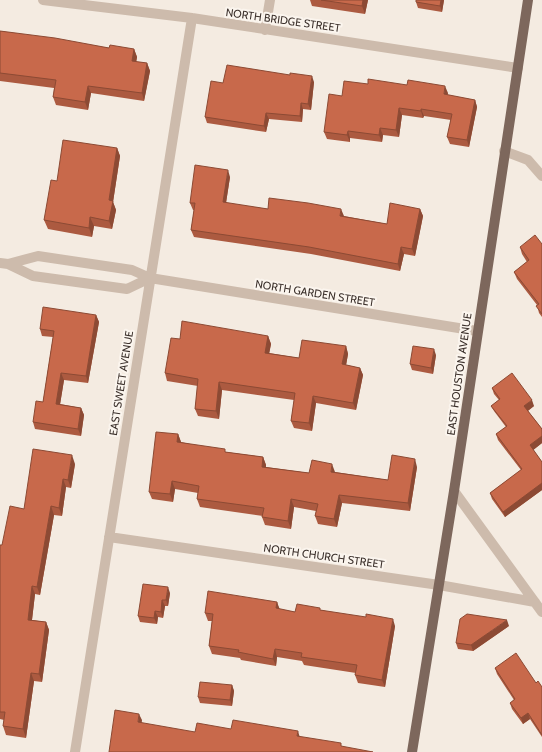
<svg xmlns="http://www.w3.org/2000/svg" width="542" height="752" viewBox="0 0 542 752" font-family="Cabin,sans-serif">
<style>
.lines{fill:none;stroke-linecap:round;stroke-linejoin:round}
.minor{stroke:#cdbbac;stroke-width:10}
.major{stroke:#7d675c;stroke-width:10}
.wall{fill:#ac5a40}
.shaded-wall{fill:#8c4a34}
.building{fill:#c8694b;stroke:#8c4a34}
.labels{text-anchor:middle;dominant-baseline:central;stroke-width:4;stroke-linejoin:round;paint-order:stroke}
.street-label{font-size:11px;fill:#3b302b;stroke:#fbf5ee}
</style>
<rect width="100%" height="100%" fill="#f4ebe1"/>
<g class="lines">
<path class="minor" d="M43 0 192 18 518 68
M265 30 270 0
M504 151 528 160 542 176
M0 263 8 264 33 276 127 289 150 278
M8 264 38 256 132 270 150 278 477 331
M454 491 542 612
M109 537 439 585 535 602
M75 752 192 18"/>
<path class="major" d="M412 752 454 491 528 0"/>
</g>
<path class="wall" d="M310 0H368L365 14 312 6Z
M444 0 442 12 418 8 416 2Z
M0 31 109 48 134 49 137 57 136 62 147 63 150 71 144 101 91 93 88 110 56 105 53 97 54 88 0 81Z
M314 82 311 110 303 109 302 122 269 119 266 132 207 123 205 117 223 83Z
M448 93 447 95 475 100 477 107 469 147 450 144 447 137 451 120 424 116 423 118 402 115 399 137 383 135 382 142 350 138V142L327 139 324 132 342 96Z
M117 148 120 156 113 202 116 210 112 229 94 226 92 237 48 229 44 220 57 181Z
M230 177 226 203 268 209 344 216 387 224 420 209 423 216 415 256 404 254 400 271 311 254 194 237 191 230 194 210H193L190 203Z
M542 244V317L539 313 537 305 517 279 514 272 527 262 522 254 520 247Z
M96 315 99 322 88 383 64 380 60 404 81 408 84 415 81 436 35 429 33 422 43 402 53 337 42 336 40 329Z
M268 336 271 344 269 353 299 358 346 346 348 354 346 365 360 368 363 375 356 410 316 403 312 431 294 428 291 421 294 400 222 390 219 419 198 416 195 409 198 386 167 381 165 373 180 339Z
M436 355 433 374 412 370 410 364Z
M492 388 534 406 528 411 542 429V443L533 450 542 462V490L505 517 492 499 490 493 521 470 498 440 496 434 506 427 494 411 491 406 499 400 494 394Z
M178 434 181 442 226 452 263 457 266 465V467L309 473 335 472 388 480 417 467 410 511 342 503 337 527 318 524 315 516 316 511 294 507 291 529 265 525 262 517 263 516 200 507 197 499 198 493 175 489 173 502 152 499 149 492Z
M75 464 71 488 66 487 62 516 54 515 40 595 35 594 32 620 46 622 49 630 42 682 34 681 26 738 6 735 3 726 4 720 0 719V545H2L24 509Z
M170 593 168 606H165L163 618 158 617 157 624 140 622 138 616Z
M277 602 279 609 295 612 321 610 395 626 385 687 358 683 355 675 356 673 304 665 302 661 277 657 276 666 241 660 240 658 212 654 209 646 212 621H208L205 613Z
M509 626 473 651 458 649 456 643Z
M495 668 536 683 542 687V737L530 719 523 724 512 709 510 703 514 700 497 674Z
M232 685 234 691 232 706 200 703 198 697Z"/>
<path class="shaded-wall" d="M363 0H368L365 14 362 6Z
M441 0H444L442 12 440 6Z
M134 49 137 57 135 69 132 61Z
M147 63 150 71 144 101 142 93Z
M312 76 314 82 311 110 308 104Z
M88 86 91 93 88 110 85 102Z
M445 86 448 93 446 101 444 94Z
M475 100 477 107 469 147 467 140Z
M301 103 303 109 302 122 300 116Z
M399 108 402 115 399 137 396 130Z
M421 109 424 116 423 118 421 111Z
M266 113 269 119 266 132 264 126Z
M380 128 383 135 382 142 379 135Z
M348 131 350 138V142L347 135Z
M117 148 120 156 113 202 116 210 112 229 109 221V200Z
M228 170 230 177 225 209 223 202Z
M341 209 344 216H340Z
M420 209 423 216 415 256 412 249Z
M90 217 94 226 92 237 89 228Z
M401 247 404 254 400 271 398 264Z
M96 315 99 322 88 383 86 376Z
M268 336 271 344 268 360 265 353Z
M346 346 348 354 345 371 342 364Z
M434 349 436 355 433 374 431 368Z
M360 368 363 375 356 410 353 403Z
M61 373 64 380 59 411 56 404Z
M219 382 222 390 219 419 216 411Z
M313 396 316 403 312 431 309 423Z
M532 400 534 406 526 412 524 406Z
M81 408 84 415 81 436 78 429Z
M178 434 181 442H177Z
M542 436V443L532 451 530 445Z
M72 455 75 464 71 488 68 480Z
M263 457 266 465 265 475 262 467Z
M415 459 417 467 410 511 408 503Z
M332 464 335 472 334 479 331 472Z
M63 479 66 487 62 516 59 508Z
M172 481 175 489 173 502 170 494Z
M542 483V490L505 517 503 512Z
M339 495 342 503 337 527 334 519Z
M291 499 294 507 291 529 288 521Z
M51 506 54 515 40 595 37 587Z
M32 586 35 594 31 628 28 620Z
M168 587 170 593 168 606 166 600Z
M162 600 165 606 163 618 161 612Z
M277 602 280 610 276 608Z
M155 611 158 617 157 624 154 618Z
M393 619 395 626 385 687 382 680Z
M507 620 509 626 473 651 471 645Z
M46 622 49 630 42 682 39 674Z
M275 649 277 657 276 666 273 659Z
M31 673 34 681 26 738 23 729Z
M232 685 234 691 232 706 230 700Z
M528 713 530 719 523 724 521 718Z
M139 714 142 720 141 729 138 722Z
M298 731 300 738 297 736Z"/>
<path class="building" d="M321 0H363L362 6Z
M416 0H441L440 6 416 2Z
M0 31 55 38 109 48 110 45 134 49 132 61 147 63 142 93 88 86 85 102 53 97 56 80 0 73Z
M227 65 290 75V73L312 76 308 104 301 103 300 116 266 113 264 126 205 117 211 81 223 83Z
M368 79 407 85 408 80 445 86 444 94 475 100 467 140 447 137 452 114 421 109V111L399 108 396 130 380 128 379 135 348 131 347 135 324 132 329 94 342 96 344 81 368 84Z
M63 140 117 148 109 200 113 201 109 221 90 217 89 228 44 220 51 180 57 181Z
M195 165 228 170 223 202 268 209 269 198 308 203 341 209 340 216 387 224 390 203 420 209 412 249 401 247 398 264 309 247 191 230 195 203H190Z
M535 235 542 244V314L536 306 539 304 514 272 529 260 520 247Z
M43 307 96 315 86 376 61 373 56 404 81 408 78 429 33 422 36 401 43 402 54 331 40 329Z
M182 321 268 336 265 353 299 358 302 340 346 346 342 364 360 368 353 403 313 396 309 423 291 421 295 393 219 382 216 411 195 409 198 379 165 373 171 338 180 339Z
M413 346 434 349 431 368 410 364Z
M512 373 532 400 524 406 542 429V436L530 445 542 462V483L503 512 490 493 522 469 496 434 507 426 491 406 500 399 492 388Z
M156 432 178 434 177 442 225 449V452L263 457 262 467 309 473 312 460 332 464 331 472 388 480 392 455 415 459 408 503 339 495 334 519 315 516 318 504 291 499 288 521 262 517 264 508 197 499 199 486 172 481 170 494 149 492Z
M33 449 72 455 68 480 63 479 59 508 51 506 37 587 32 586 28 620 46 622 39 674 31 673 23 729 3 726 5 712H0V545H2L10 506 24 509Z
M143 584 168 587 166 600H162L161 612 155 611 154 618 138 616Z
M208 591 277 602 276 608 295 612 297 604 320 608V610L366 617V614L393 619 382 680 355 675 357 665 301 657 302 653 275 649 273 659 238 652 239 650 209 646 213 614 205 613Z
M467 614 507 620 471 645 456 643 460 619Z
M516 653 536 683 538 681 542 687V735L528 713 521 718 510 703 515 699 495 668Z
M200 682 232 685 230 700 198 697Z
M115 710 139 714 138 722 195 732 197 723 231 729 233 720 298 731 297 736 341 743V746L373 752H109Z"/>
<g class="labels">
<g class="street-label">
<text transform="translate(283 20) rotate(8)">NORTH BRIDGE STREET</text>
<text transform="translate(315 293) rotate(9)">NORTH GARDEN STREET</text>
<text transform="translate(459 374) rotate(-82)">EAST HOUSTON AVENUE</text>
<text transform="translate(121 383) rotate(-81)">EAST SWEET AVENUE</text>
<text transform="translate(324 556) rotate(8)">NORTH CHURCH STREET</text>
</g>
</g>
</svg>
